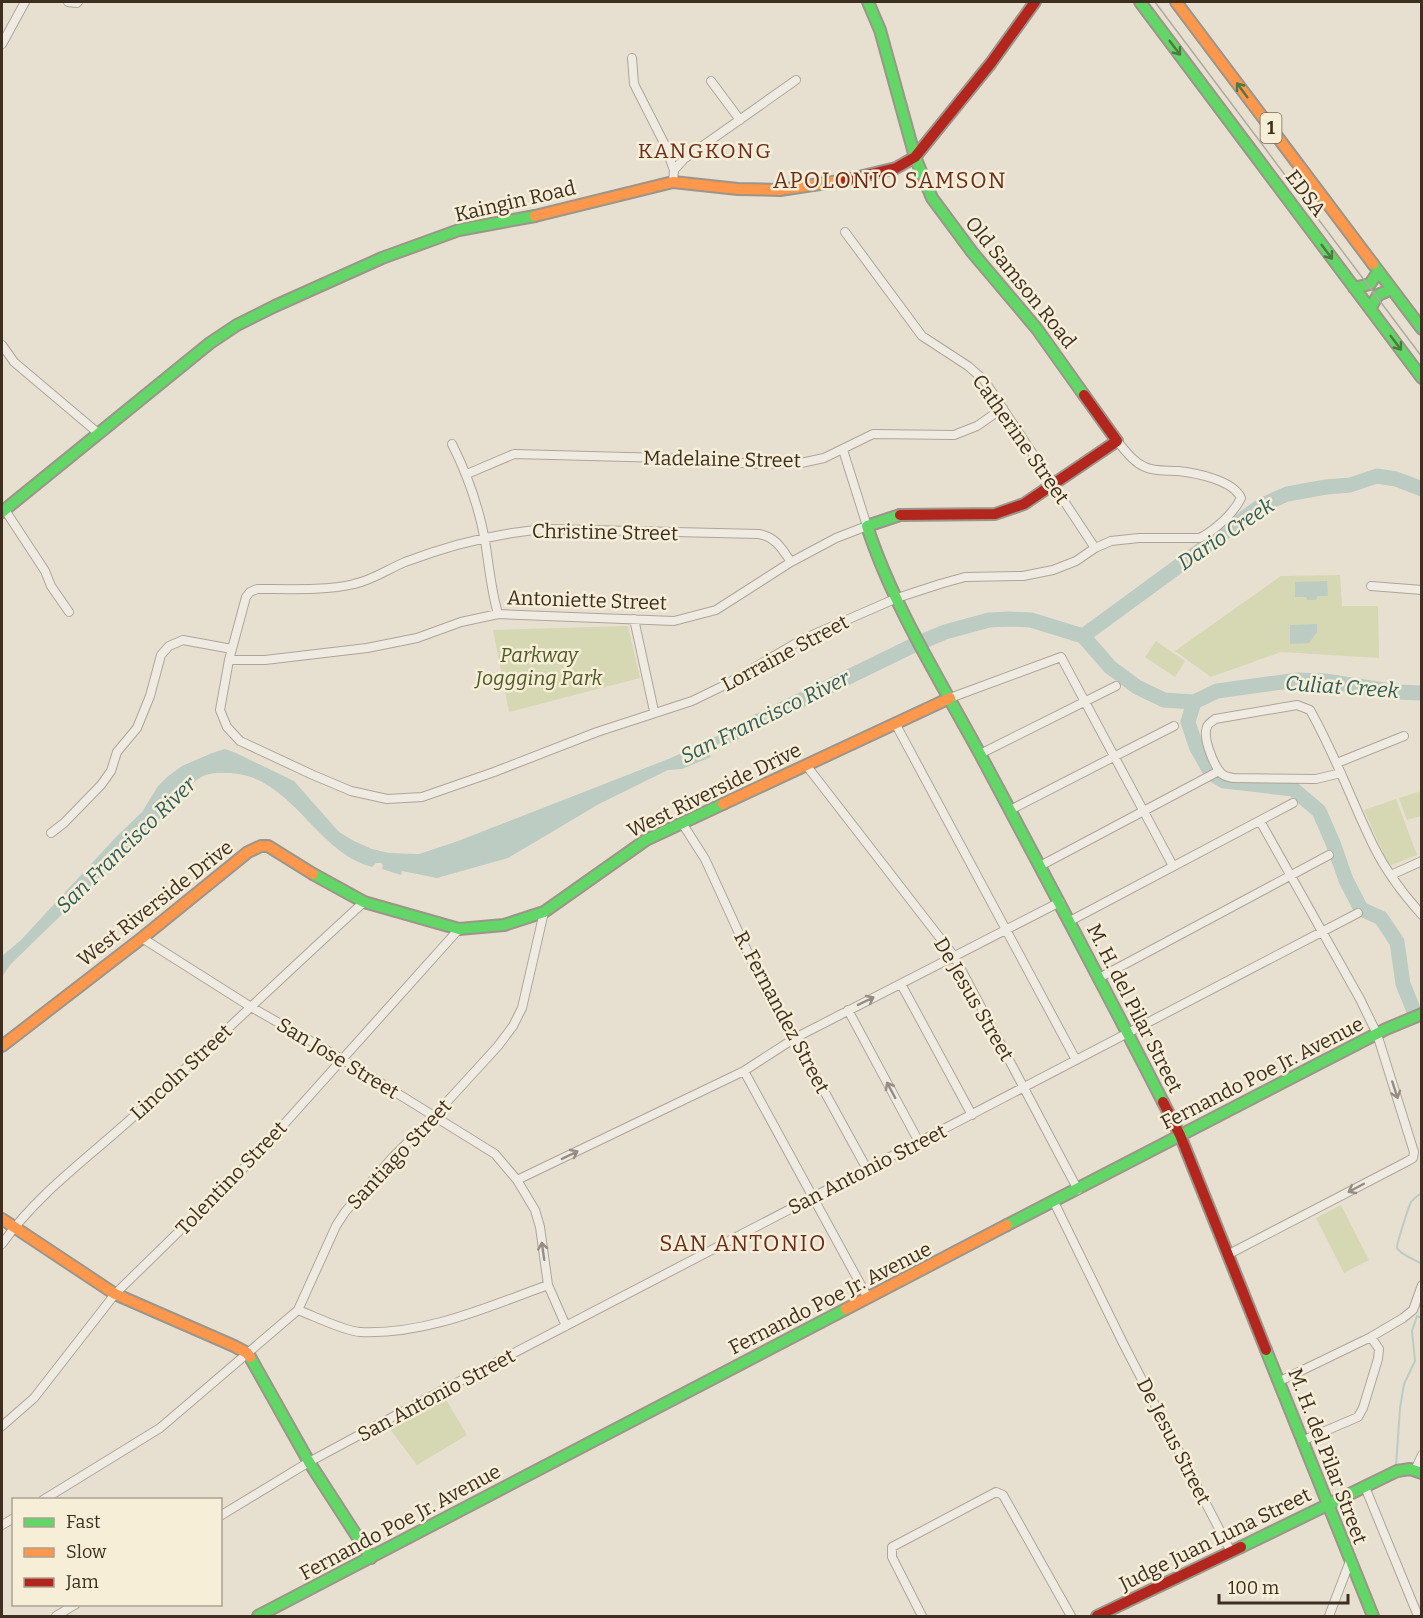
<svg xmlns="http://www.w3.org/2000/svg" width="1423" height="1618" viewBox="0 0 1423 1618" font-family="Bitter,serif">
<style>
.green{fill:#d6d7b3}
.water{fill:#bcccc2}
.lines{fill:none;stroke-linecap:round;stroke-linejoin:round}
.stream{stroke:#bcccc2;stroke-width:2}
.river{stroke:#bcccc2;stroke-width:15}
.street-casing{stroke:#ada599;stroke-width:10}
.fast-casing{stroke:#9c958a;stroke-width:14}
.slow-casing{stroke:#9c958a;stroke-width:14}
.jam-casing{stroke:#9c958a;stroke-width:14}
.street{stroke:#efebe3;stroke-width:8}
.fast{stroke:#63d668;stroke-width:10}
.slow{stroke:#ff974d;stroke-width:10}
.jam{stroke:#b3261e;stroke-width:10}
.tram{stroke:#afaaa2;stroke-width:1.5}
.oneway{stroke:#4e7a40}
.oneway2{stroke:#968c82}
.labels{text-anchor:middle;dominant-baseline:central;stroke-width:5;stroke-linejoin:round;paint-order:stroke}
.shield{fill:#f7eed8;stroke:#756857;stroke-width:1.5}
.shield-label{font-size:18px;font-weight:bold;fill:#3d2e20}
.street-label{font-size:20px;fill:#3d2e20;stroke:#f7eed8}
.park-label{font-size:20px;font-style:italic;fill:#4d5a26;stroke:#f7eed8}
.neighbourhood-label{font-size:21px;letter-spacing:1.5px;fill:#6b2e1e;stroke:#f7eed8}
.water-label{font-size:21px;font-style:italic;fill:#2f5d5a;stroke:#f7eed8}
.quarter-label{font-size:22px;letter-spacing:1.5px;fill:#6b2e1e;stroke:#f7eed8}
</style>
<rect width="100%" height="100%" fill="#e7e0d1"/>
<path class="green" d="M1340 575 1342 606H1378L1379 658 1281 652 1211 677 1175 651 1281 576Z
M628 626 640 678 509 712 493 630Z
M1156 641 1185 661 1175 677 1145 657Z
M1421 791V816L1407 820 1399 798Z
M1396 799 1417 855 1389 866 1364 810Z
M1341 1205 1369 1260 1344 1273 1316 1218Z
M441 1391 467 1435 417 1465 384 1421Z"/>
<path class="water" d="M1327 581 1328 596H1317L1316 600H1307L1306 597H1295V582Z
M1317 624V632L1309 643 1290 644V625Z
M767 712 769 717 741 738 726 745 721 743 708 749 711 757 682 769 668 770 599 804 508 858 437 878 402 871 401 875 382 869 383 865 381 863H376L372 867C316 853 292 776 230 773 221 773 212 772 203 776 190 783 180 797 171 808L10 965 2 977V956L21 940 115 838 142 812 158 786 167 777 182 766 212 753 225 749 236 753 294 781 339 832 354 841 372 849 389 853 419 854 458 841 671 758Z"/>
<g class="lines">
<path class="stream" d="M1422 1193C1417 1196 1414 1198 1411 1202 1409 1206 1396 1245 1397 1248 1400 1254 1415 1260 1422 1264
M1396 1466 1400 1408 1404 1384 1415 1361 1412 1331 1417 1316 1422 1318"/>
<path class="river" d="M1083 636 1262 505 1287 494 1326 487 1350 485 1377 476 1396 479 1422 489
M1194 702 1188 722 1196 746 1211 773 1224 781 1293 789 1319 811 1333 843 1346 880 1361 909 1381 918 1397 942 1403 984 1416 1016
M752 724 914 645 945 632 989 620 1009 619 1031 620 1083 636 1110 667 1137 687 1164 700 1194 702 1217 691 1297 680 1325 681 1397 692 1422 693"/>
<g class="street-casing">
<path id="street" d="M68 2 77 3 78 2
M2 44 25 2
M632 58 634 84 664 143 674 170
M711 81 740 120
M673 182 674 170 684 159 796 80
M845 232 922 336 968 366 984 380 1095 548
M2 345 14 362 98 433
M452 444C467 474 479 507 485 541 489 565 491 590 498 614
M467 474 514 454 665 458 758 464 801 463 824 458 873 434 954 435 977 426 1003 408
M5 510 45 571 51 586 69 612
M791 562C782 549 776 537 759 534L549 529C501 532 450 545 405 562 388 569 373 580 354 584 327 591 286 589 257 589L250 592 246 597 229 660 220 710 227 727 240 741 313 775 351 791 387 799 422 797 494 772 597 732 692 701 725 685 803 639 897 598 940 584 965 577 1023 576 1053 570 1076 561 1095 548 1111 541 1139 538H1200C1215 530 1234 513 1241 498 1233 480 1196 473 1178 471 1167 470 1155 472 1145 467 1133 462 1125 450 1117 441
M1371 586 1422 590
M634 619 654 711
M229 660H265L367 648 417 638 461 622 498 614 674 621 716 610 791 562 836 538 867 526 843 450
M950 698 1061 657 1173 866
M895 723 1076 1060
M980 754 1116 686
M1337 763 1404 736
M806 765 954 956 1078 1190
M1341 773 1316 779 1233 778C1227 777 1223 776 1220 772 1213 763 1201 735 1208 725 1209 723 1213 721 1215 719L1297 705 1310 710C1335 754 1352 802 1374 847 1386 871 1404 895 1422 915
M1010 810 1174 726
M682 823 705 859 765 990 795 1038 867 1169
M51 833 64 823 101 785 111 771 117 752 137 728 150 696 161 655 169 646 183 640 232 649
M1040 866 1219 771
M1391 875 1422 861
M1070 921 1293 803
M142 938 251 1007 342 1059 495 1154 517 1180 535 1210 540 1227 548 1285 566 1326
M1099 978 1329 855
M901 984 972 1115
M848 1010 919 1142
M744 1071 868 1298
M517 1180 744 1071 795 1038 1060 902
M1054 1202 1123 1343 1230 1550
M2 1244C37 1194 88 1158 133 1117 210 1046 286 973 364 902
M1229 1254 1408 1161 1413 1158 1414 1152 1377 1034 1360 999 1260 821
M298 1310C314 1316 344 1331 360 1332 426 1335 487 1307 548 1285
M1280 1381 1371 1337 1403 1318 1413 1310 1422 1285
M2 1426 34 1398 115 1294 251 1161 459 929
M1304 1440 1358 1417 1363 1408 1378 1359 1379 1349 1371 1337
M1415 1470 1422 1455
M1365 1487 1418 1616
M43 1500 160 1428 298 1310 336 1226 345 1212 392 1158 434 1116 498 1046 513 1026 522 1008 544 912
M220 1516 309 1462 441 1391 1358 913
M2 1525 14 1518
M56 1616 76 1604
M922 1616 892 1557V1547L996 1492 1003 1495 1071 1616
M1329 1616 1350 1561"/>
</g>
<g class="fast-casing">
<path id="fast" d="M868 2 880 30 915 157 932 198 972 252 1037 329 1084 395
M1140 2 1422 378
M1373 264 1422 329
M1354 288 1370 284 1378 272
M1370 309 1378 295 1392 289
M2 512 210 343 237 325 275 306 382 258 459 230 535 216
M900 515 867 526C892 604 941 682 980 754 1042 870 1103 985 1163 1102
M313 874 364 902 459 929 504 925 544 912 646 840 723 804
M1007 1225 1386 1029 1422 1014
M1266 1350 1373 1616
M250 1357 309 1462 371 1558
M1241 1547 1397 1471 1410 1469 1422 1473
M258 1616 846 1309"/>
</g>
<g class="slow-casing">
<path id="slow" d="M1176 2 1373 264
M535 216 673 182 738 189 780 190 846 180
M723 804 950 698
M2 1046 142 938 248 852 261 846H268L313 874
M2 1219 115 1294 234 1346 247 1353 250 1357
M846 1309 1007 1225"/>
</g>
<g class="jam-casing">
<path id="jam" d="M846 180 896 168 915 157 991 63 1035 2
M900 515 995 514 1024 504 1117 441 1084 395
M1163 1102 1180 1135 1266 1350
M1097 1616 1241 1547"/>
</g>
<use href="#street" class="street"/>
<use href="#fast" class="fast"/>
<use href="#slow" class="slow"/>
<use href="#jam" class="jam"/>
<path class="tram" d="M1155 2 1422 357"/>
</g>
<defs><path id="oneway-shaft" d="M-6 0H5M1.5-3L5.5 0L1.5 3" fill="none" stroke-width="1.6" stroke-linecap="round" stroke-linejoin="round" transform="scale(1.5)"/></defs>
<g class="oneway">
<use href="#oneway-shaft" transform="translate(1175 48) rotate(53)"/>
<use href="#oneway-shaft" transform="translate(1242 90) rotate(-127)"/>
<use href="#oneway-shaft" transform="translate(1327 252) rotate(53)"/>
<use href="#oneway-shaft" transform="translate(1396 343) rotate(53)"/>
</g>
<g class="oneway2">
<use href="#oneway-shaft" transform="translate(866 1001) rotate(-26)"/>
<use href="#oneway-shaft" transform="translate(891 1090) rotate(-118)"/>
<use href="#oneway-shaft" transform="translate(1395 1090) rotate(72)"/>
<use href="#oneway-shaft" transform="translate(570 1155) rotate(-26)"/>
<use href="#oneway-shaft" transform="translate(1356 1188) rotate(152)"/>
<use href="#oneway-shaft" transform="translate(543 1251) rotate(-98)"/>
</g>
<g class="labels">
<rect class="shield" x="1260.5" y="113" width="21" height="30" rx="4.5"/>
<g class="shield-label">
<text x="1271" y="128">1</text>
</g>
<g class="street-label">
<text transform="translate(1306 193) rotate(53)">EDSA</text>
<text transform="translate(515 201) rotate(-13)">Kaingin Road</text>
<text transform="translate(1021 282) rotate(51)">Old Samson Road</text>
<text transform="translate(1021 439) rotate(55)">Catherine Street</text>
<text transform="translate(722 459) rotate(1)">Madelaine Street</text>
<text transform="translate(605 532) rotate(1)">Christine Street</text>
<text transform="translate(587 600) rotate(2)">Antoniette Street</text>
<text transform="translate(785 653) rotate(-28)">Lorraine Street</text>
<text transform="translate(714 790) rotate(-26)">West Riverside Drive</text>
<text transform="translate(155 903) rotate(-38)">West Riverside Drive</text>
<text transform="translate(974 999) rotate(60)">De Jesus Street</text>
<text transform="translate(1135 1008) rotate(63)">M. H. del Pilar Street</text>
<text transform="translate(782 1012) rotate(62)">R. Fernandez Street</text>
<text transform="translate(338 1058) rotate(31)">San Jose Street</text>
<text transform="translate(181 1072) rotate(-43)">Lincoln Street</text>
<text transform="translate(1262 1073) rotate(-27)">Fernando Poe Jr. Avenue</text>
<text transform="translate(399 1154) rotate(-47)">Santiago Street</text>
<text transform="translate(867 1169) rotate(-27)">San Antonio Street</text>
<text transform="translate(231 1178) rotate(-46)">Tolentino Street</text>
<text transform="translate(830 1298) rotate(-27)">Fernando Poe Jr. Avenue</text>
<text transform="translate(436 1395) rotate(-28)">San Antonio Street</text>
<text transform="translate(1174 1441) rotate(63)">De Jesus Street</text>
<text transform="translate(1328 1456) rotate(69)">M. H. del Pilar Street</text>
<text transform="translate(400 1522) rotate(-28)">Fernando Poe Jr. Avenue</text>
<text transform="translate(1215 1539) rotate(-26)">Judge Juan Luna Street</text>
</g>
<g class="park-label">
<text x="539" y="655">Parkway<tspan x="539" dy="23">Joggging Park</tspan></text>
</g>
<g class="neighbourhood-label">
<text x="705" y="151">KANGKONG</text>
</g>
<g class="water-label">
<text transform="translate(1226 534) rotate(-34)">Dario Creek</text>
<text transform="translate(1342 687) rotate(4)">Culiat Creek</text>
<text transform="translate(765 717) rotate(-26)">San Francisco River</text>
<text transform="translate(126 845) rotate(-44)">San Francisco River</text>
</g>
<g class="quarter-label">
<text x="890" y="180">APOLONIO SAMSON</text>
<text x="743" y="1243">SAN ANTONIO</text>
</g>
</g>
<rect width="1423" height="1618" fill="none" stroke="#3d2e20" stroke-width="6"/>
<rect x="12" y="1498" width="210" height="108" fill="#f7eed8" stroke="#ada18e" stroke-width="1.5"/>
<rect x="24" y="1518" width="30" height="9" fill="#63d668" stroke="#ada18e" stroke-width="1.5"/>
<text x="66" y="1528" font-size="18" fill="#3d2e20">Fast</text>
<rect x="24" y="1548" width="30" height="9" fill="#ff974d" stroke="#ada18e" stroke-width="1.5"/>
<text x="66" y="1558" font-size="18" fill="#3d2e20">Slow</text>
<rect x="24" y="1578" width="30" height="9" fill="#b3261e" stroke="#ada18e" stroke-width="1.5"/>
<text x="66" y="1588" font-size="18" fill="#3d2e20">Jam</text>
<path d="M1219 1594v9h129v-9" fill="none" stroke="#3d2e20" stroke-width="3"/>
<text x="1228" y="1594" font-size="18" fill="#3d2e20" stroke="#f7eed8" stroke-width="4.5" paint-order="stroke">100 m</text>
</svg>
